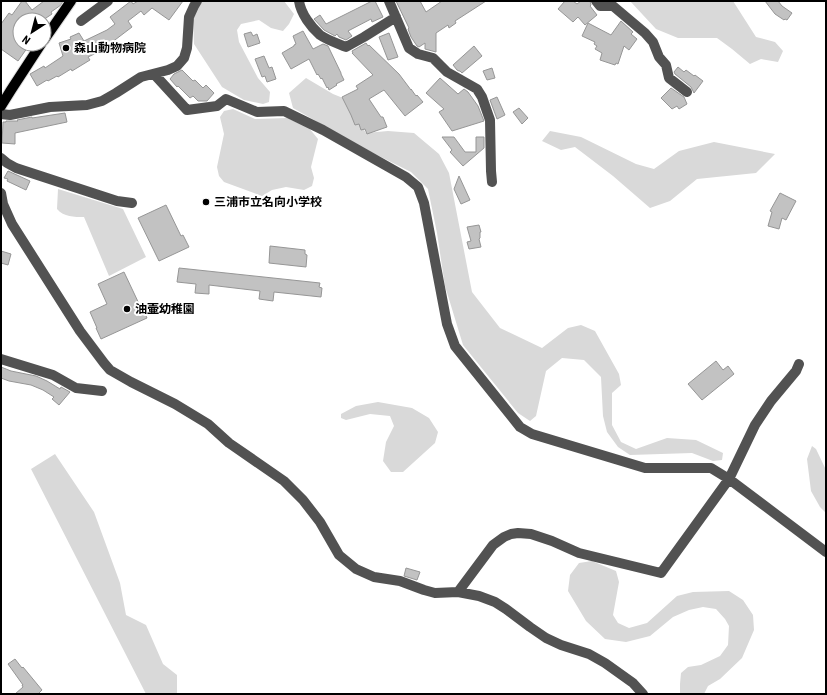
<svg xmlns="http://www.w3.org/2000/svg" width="827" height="695" viewBox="0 0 827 695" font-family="'Roboto Condensed','Noto Sans JP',sans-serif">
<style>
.green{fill:#d9d9d9}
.building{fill:#c2c2c2;stroke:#969696}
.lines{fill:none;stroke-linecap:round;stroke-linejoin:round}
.major-casing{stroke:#dbdbdb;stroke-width:12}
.minor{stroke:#525252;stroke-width:10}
.major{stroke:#000;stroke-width:10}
.poi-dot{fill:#000;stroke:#fff;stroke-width:1.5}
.labels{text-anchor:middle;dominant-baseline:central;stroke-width:4;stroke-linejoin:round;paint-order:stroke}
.poi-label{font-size:12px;font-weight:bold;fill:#000;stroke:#fff;text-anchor:start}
</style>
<rect width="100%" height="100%" fill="#fff"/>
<path class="green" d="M202 1H284L294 14 289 24 283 31 271 28 259 20 241 24 237 30 239 42 258 78 270 92 269 102 263 104 244 100 222 87 194 44 193 20 198 5Z
M630 1H733L756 37 775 42 783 51 778 62 761 59 750 64 732 49 717 38H678L656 29Z
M306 78 333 94 343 98 366 133 388 131 414 133 439 154 449 173 472 292 500 328 542 348 568 328 581 325 595 331 619 374 621 385 612 393V425L621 442 636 449 667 438 696 440 723 453 722 460 713 461 692 453 630 455 618 447 607 432 603 416 601 377 584 360 562 358 546 371 536 416 530 421 518 413 463 345 445 286 437 233 428 189 411 172 371 152 293 108 289 93Z
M233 109 255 119 287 118 309 128 318 139 311 167 314 178 312 186 304 190 286 187 272 190 262 196 224 182 219 176 217 167 224 134 220 117 224 111Z
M550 131 581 137 636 164 654 169 679 151 714 142 775 154 756 173 697 179 670 201 650 208 613 176 575 147 561 150 542 141Z
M58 189 123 209 146 257 109 276 84 217C74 217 64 217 57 209Z
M378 402 412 408 429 418 438 432 435 443 403 472H391L383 461 386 442 394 426 390 416 370 414 346 420 341 418V414L356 406Z
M812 446 816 449 826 470V513L820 507 811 491 807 459Z
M55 454 94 512 120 583 126 615 146 625 163 664 177 675V694H146L31 469Z
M592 561 616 571 619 582 613 615 618 623 629 628 647 623 677 596 693 592 729 591 743 600 753 615 754 630 742 658 720 679 708 686 704 694H680V684L681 673 688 667 701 665 720 656 728 645 729 626 725 619 716 609 703 607 689 610 673 617 650 636 626 642 605 639 586 621 568 591 570 575 579 563Z"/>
<path class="building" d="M22 1H25L32 10 44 1H63L61 5 51 12 52 14 43 20H20V44H30L18 61 1 49V24L9 13 12 15Z
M131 1 133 4 138 1H183L169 20 152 8 144 15 141 11 128 21 132 27 107 46V48L88 57 90 60 72 71 71 69 58 77 57 76 48 81 47 80 37 86 30 74 44 66 45 68 63 56 59 43 71 39 70 37 79 33 84 41 107 30 115 24 110 17Z
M372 1H375L383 17 372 22 371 19 348 31 352 36 346 40 339 37 337 34 335 36 324 30 314 19 320 15 326 24Z
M396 1H420L426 12 442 1H486L455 21 456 23 449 28 448 25 436 33V52L425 49V43L419 47 417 46 411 37 408 29 409 28Z
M565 1H573L577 4 581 1H590L591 5 590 6 597 15 585 25 578 17 573 22 558 9Z
M765 1H778L782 6 792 13 787 20 785 19 784 20 775 14Z
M621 21 633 32 631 34 637 39 629 50 624 46 618 64 616 63 615 65 600 60 602 53 595 49 597 46 594 44 595 42 582 36 588 23 611 35Z
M303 31 313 49 323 44 328 46 341 73V74L344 80 336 84 337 85 329 90 328 87 327 88 322 78 321 79 318 74 317 75 309 59 291 69 282 53 294 46V45L296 44 293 36Z
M251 32 253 36 257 34 260 43 248 47 244 34Z
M389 33 398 57 388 60 379 37Z
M366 43 368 46 369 45 399 74 411 90V89L416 96 417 95 423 102 405 116 384 90 369 99 381 117H383L387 127 367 134 365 129 361 130 359 124 355 125 351 115 342 97 358 89 356 86 373 75 352 53H353L352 51Z
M474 46 482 56 462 73 460 71H459L457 70 453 65Z
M264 56 269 68 272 67 276 79 267 82 265 76 262 77 255 59Z
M678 67 684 72 686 70 694 76 695 75 703 81 694 93 691 87 675 74 674 72Z
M492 68 495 78 487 80 483 71Z
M182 70 193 81 195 80 203 88 206 85 214 93 207 101H198L193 96 190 98 178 86 177 87 170 79 174 74Z
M440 78 458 94 464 89 468 92 478 106 484 121 452 131 439 112 444 109 426 93Z
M671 88 684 97 687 104 679 109 677 106 672 109 661 98Z
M497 97 505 115 497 119 490 100Z
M519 108 528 118 522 124 513 112Z
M65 113 67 122 15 133V144L2 143 3 122H6V121H18L17 120 32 117V118Z
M442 137H454L465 152H476V137H484V148L463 166 450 152 452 150Z
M8 171 30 181 26 190 7 181 8 179 4 178Z
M459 176 470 200 461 204 454 189Z
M780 193 796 201 786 220 782 218 779 229 768 226 772 212 770 211Z
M166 205 181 236 183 235 189 247 159 261 138 218Z
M479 225 481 232H480V238L479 239 481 247 469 249 467 242 471 241 467 227Z
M270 246 305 250V254L307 255 306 267 269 263Z
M1 251 11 254 8 265 1 263Z
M179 268 320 283 319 287 322 288 321 297 274 292 273 301 259 299 260 291 209 285V294L195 293 196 284 177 282Z
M124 272 141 308 142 307 147 318 101 339 96 328H97L90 312 107 304 98 284Z
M716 361 723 370 728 366 734 374 702 400 688 384Z
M1 367 11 371 36 376 47 381 60 389 61 387 70 392 59 405 52 399 54 397 43 390 31 385 9 381 1 378Z
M406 568 420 572 417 580 404 576Z
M15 659 22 668 23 667 42 690 38 694H15L23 687 22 685H23L8 664Z"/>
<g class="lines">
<g class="major-casing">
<path id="major" d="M44 40 71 1
M1 106 11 90 41 44"/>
</g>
<path class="minor" d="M299 1C301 14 311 27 320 35 327 40 339 44 346 47L364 37 396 17
M389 1 409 48 418 54 433 58 447 72 477 89 482 97 490 120 491 171 492 182
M596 1 600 6H613L645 33 653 42 659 57 666 65 669 78 687 92
M81 21 108 1
M154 74 187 110 217 106 226 99 257 112 284 111 323 130 406 177 418 187 424 203 447 324 455 346 520 427 532 434 645 468H711L729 479 826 552
M1 114 10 115 50 107 87 105 102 101 116 93 141 77 168 70 177 66 184 58 187 48 189 17 194 6 197 1
M1 158 7 163 16 168 117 201 132 203
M1 193 3 204 12 224 80 331 104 363 110 370 131 382 175 404 208 424 229 443 284 481 303 500 320 522 339 555 356 569 374 577 400 581 424 590 435 593 458 592 479 596 495 602 506 609 530 627 546 638 561 645 589 654 605 663 633 683 643 694
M1 359 53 375 76 388 102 391
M458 592 493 545 504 537 511 534 518 533 531 534 552 541 579 553 661 573 729 479 755 425 771 401 796 371 799 364"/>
<use href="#major" class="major"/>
</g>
<g class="poi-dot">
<circle cx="66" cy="48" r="4"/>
<circle cx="206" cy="202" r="4"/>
<circle cx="127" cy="309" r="4"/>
</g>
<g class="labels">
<g class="poi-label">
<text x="74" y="48">森山動物病院</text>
<text x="214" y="202">三浦市立名向小学校</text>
<text x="135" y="309">油壷幼稚園</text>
</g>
</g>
<rect width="827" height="695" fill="none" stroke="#000000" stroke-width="4"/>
<g transform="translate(32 32) rotate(216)"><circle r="19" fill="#ffffff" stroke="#999999"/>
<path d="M0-3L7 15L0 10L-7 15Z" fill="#000000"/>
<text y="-6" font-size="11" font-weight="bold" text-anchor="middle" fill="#000000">N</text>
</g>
</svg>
